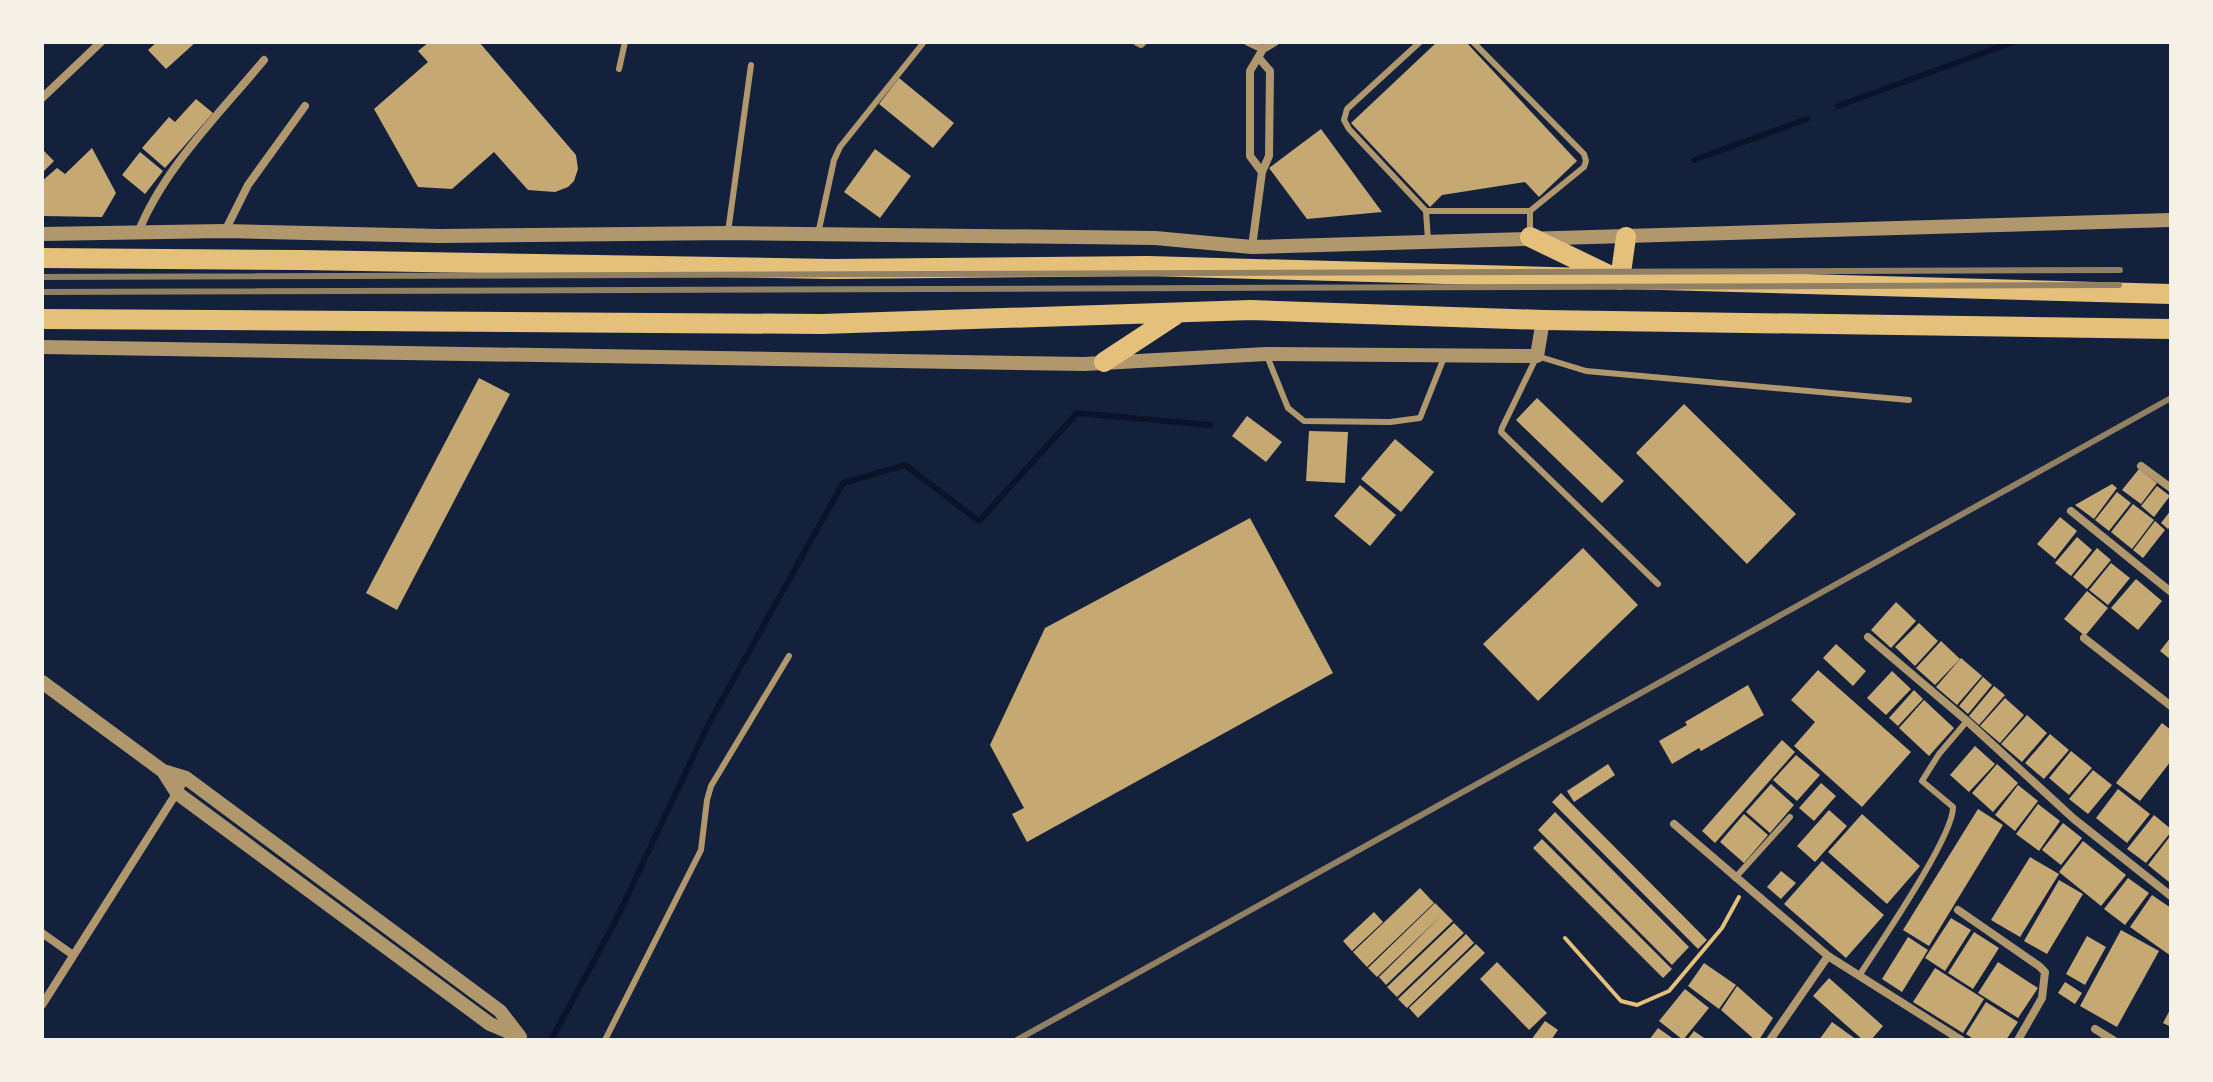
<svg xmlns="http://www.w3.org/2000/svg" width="2213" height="1082" viewBox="0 0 2213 1082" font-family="'Archivo Narrow',sans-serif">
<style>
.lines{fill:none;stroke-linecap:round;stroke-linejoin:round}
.stream{stroke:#0b132b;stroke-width:6}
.building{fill:#c6a872}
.path{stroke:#e5c07b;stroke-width:4}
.service{stroke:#b1986c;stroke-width:6}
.minor{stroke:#b1986c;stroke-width:8}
.tertiary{stroke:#b1986c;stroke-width:14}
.trunk{stroke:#e5c07b;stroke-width:20}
.rail{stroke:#918062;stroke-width:6}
</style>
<rect width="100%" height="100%" fill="#14213d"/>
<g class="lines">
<path class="stream" d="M1838 106 2013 42
M1694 160 1807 119
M551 1040 615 922 708 725 843 483 905 465 979 521 1077 413 1210 425"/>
</g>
<path class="building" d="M157 42H196L166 69 148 50Z
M429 42H479L576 155 578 169 574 181 568 187 555 192 528 190 494 152 452 189 418 187 374 109 428 62 418 51Z
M1437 42H1466L1577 161 1539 197 1525 182 1442 195 1430 207 1351 123Z
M899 78 954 123 933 148 879 104Z
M196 99 213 113 165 168 142 148 169 117 175 122Z
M1321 129 1382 212 1307 219 1269 168Z
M92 148 116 193 102 217 42 216V181L57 168 65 174Z
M42 149 54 161 42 173Z
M875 149 911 176 880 218 844 192Z
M140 152 163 171 145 194 122 175Z
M479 378 510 394 397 610 366 593Z
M1537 398 1624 481 1602 503 1516 420Z
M1684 404 1796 514 1747 564 1636 453Z
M1247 416 1282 442 1266 462 1232 436Z
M1309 431 1348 432 1345 483 1306 481Z
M1395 439 1434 472 1401 512 1361 479Z
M2139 469 2157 483 2141 504 2122 490Z
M2112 484 2117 488 2094 519 2075 505Z
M1360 485 1396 515 1370 546 1334 516Z
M2157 486 2170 496 2154 517 2141 506Z
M2117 492 2131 503 2109 531 2095 520Z
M2133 504 2154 520 2132 549 2111 532Z
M2171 510V526L2168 529 2161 523Z
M2060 517 2077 531 2055 559 2037 544Z
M1250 518 1333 673 1027 842 1012 814 1024 808 990 745 1045 628Z
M2155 521 2165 530 2143 558 2133 550Z
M2077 537 2092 550 2071 576 2055 563Z
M1583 548 1638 605 1538 701 1483 644Z
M2097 548 2111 560 2087 589 2073 577Z
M2111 563 2130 578 2108 605 2089 590Z
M2136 579 2162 601 2138 630 2111 608Z
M2087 591 2108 608 2085 636 2064 619Z
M1896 602 1916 621 1891 648 1871 630Z
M1919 623 1938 641 1915 666 1895 647Z
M2171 637V660L2160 651Z
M1941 641 1960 659 1935 685 1916 668Z
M1836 644 1866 671 1853 686 1823 658Z
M1961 658 1982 676 1957 705 1936 687Z
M1818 670 1911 752 1862 807 1794 746 1815 722 1791 700Z
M1892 671 1911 689 1886 715 1867 698Z
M1983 677 1992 685 1968 714 1959 706Z
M1748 685 1764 715 1701 751 1699 748 1672 764 1659 741 1687 725 1685 722Z
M1994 686 2005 695 1979 725 1969 716Z
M1914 690 1923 699 1898 726 1889 718Z
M2005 698 2024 715 2000 743 1980 726Z
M1924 700 1954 728 1929 756 1899 728Z
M2027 715 2047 733 2022 762 2001 744Z
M2162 723 2171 730V761L2140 801 2116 783Z
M2050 734 2069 750 2044 779 2025 763Z
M1782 740 1795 752 1715 843 1702 831Z
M1975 746 1995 764 1969 792 1950 775Z
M2071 751 2092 768 2069 795 2049 778Z
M1796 755 1820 775 1797 801 1773 780Z
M1608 764 1615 775 1574 802 1567 791Z
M1997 764 2018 783 1993 812 1972 793Z
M2093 770 2112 785 2088 814 2069 799Z
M1821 783 1836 796 1814 821 1799 808Z
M1771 784 1794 805 1770 833 1746 812Z
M2018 785 2038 801 2015 831 1995 815Z
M2118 789 2150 814 2127 843 2096 818Z
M1561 793 1707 940 1698 949 1552 802Z
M2038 804 2060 821 2039 851 2016 834Z
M1978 809 2003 825 1929 946 1903 930Z
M1829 810 1847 826 1815 862 1797 846Z
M1555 812 1689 947 1672 965 1538 830Z
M1744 814 1768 835 1744 863 1720 842Z
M1862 814 1920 866 1887 904 1828 852Z
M2154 815 2171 829V832L2146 863 2127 849Z
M2063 823 2082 838 2061 865 2042 850Z
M2171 835V879L2169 882 2148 865Z
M1542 839 1672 969 1663 978 1533 848Z
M2083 841 2126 875 2101 906 2059 872Z
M2030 857 2059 874 2020 937 1991 920Z
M1822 861 1884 915 1846 958 1784 904Z
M1781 871 1796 883 1781 899 1767 887Z
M2128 878 2149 893 2125 925 2104 909Z
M2059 880 2083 894 2047 954 2024 941Z
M1420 888 1434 903 1367 967 1353 952Z
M2152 895 2171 908V956L2130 927Z
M1435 903 1453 921 1386 985 1379 977 1442 915 1377 977 1368 968Z
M1374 912 1383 922 1352 951 1343 941Z
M1951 918 1971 930 1945 971 1925 958Z
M1454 923 1464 933 1397 997 1387 987Z
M2121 930 2159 951 2117 1027 2080 1006Z
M1974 932 1999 948 1973 989 1948 973Z
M1466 934 1474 943 1407 1008 1398 999Z
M2087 936 2106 947 2085 985 2066 974Z
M1908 937 1928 950 1902 992 1882 979Z
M1476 944 1485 953 1418 1018 1409 1008Z
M1497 962 1547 1013 1529 1030 1480 979Z
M1998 962 2038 988 2018 1018 1978 993Z
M1704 963 1736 985 1719 1009 1688 986Z
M1935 968 1984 999 1963 1033 1913 1002Z
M1829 978 1883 1026 1871 1040H1863L1813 996Z
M2065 982 2082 993 2075 1004 2058 993Z
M1737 986 1773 1018 1759 1040H1755L1721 1010Z
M1685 989 1709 1008 1683 1040 1659 1021Z
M1986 1002 2018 1022 2006 1040H1975L1966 1034Z
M2171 1008V1027L2163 1023Z
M1545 1021 1558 1030 1551 1040H1531Z
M1832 1022 1857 1040H1819Z
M1658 1028 1675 1040H1649Z
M1694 1031 1707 1040H1687Z"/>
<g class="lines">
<path class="path" d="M1565 938 1621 1001 1637 1005 1669 991 1722 928 1739 897"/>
<path class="service" d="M1420 42 1347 109 1344 120 1349 129 1426 211 1428 240
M619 69 625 42
M1426 211H1530L1584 167 1586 161 1584 154 1473 42
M728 232 751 65
M818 234 834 160 840 147 924 42
M1530 235V211
M1267 356 1288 408 1304 421 1390 422 1420 418 1445 355
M1658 584 1501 432 1502 428 1537 356 1586 371 1909 400
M1735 878 1790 817
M1859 976C1878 946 1954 836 1953 807L1922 781 1939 754 1967 721
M605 1040 701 850 707 800 711 786 789 656"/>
<path class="minor" d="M1137 42 1141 44 1143 42
M1248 42 1263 49
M42 98 101 42
M1262 172 1250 156V71L1263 49 1275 42
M225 231 248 185 305 106
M138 233C163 169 220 113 264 60
M1252 247 1262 172 1269 156 1270 71 1259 58
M2141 466 2171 488
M2071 511 2171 592
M1868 637 1967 721 2074 819 2171 896
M2084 638 2171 706
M1674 824 1828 956 1961 1040
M1958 910 2039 966 2045 972 2042 998 2018 1040
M42 933 73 955
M42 1005 186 778
M2095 1029 2113 1040
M1770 1040 1828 956"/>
<path class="tertiary" d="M42 234 225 231 440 236 728 233 1155 238 1252 247 2171 220
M42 347 1084 364 1266 354 1537 356 1543 320
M42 682 163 771 186 778 500 1011 520 1037
M163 771 177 793 490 1024 516 1035"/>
<path class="trunk" d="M1530 237 1613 277
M42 258 301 260 832 269 1148 266 2171 294
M1620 280 1626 237
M42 319 822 324 1251 310 1543 320 2171 329
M1104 362 1177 314"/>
<path class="rail" d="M42 277 2120 270
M42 292 2119 285
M1017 1040 2171 398"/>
</g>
<rect width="2213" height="1082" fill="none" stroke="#f6f1e7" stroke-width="88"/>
</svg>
